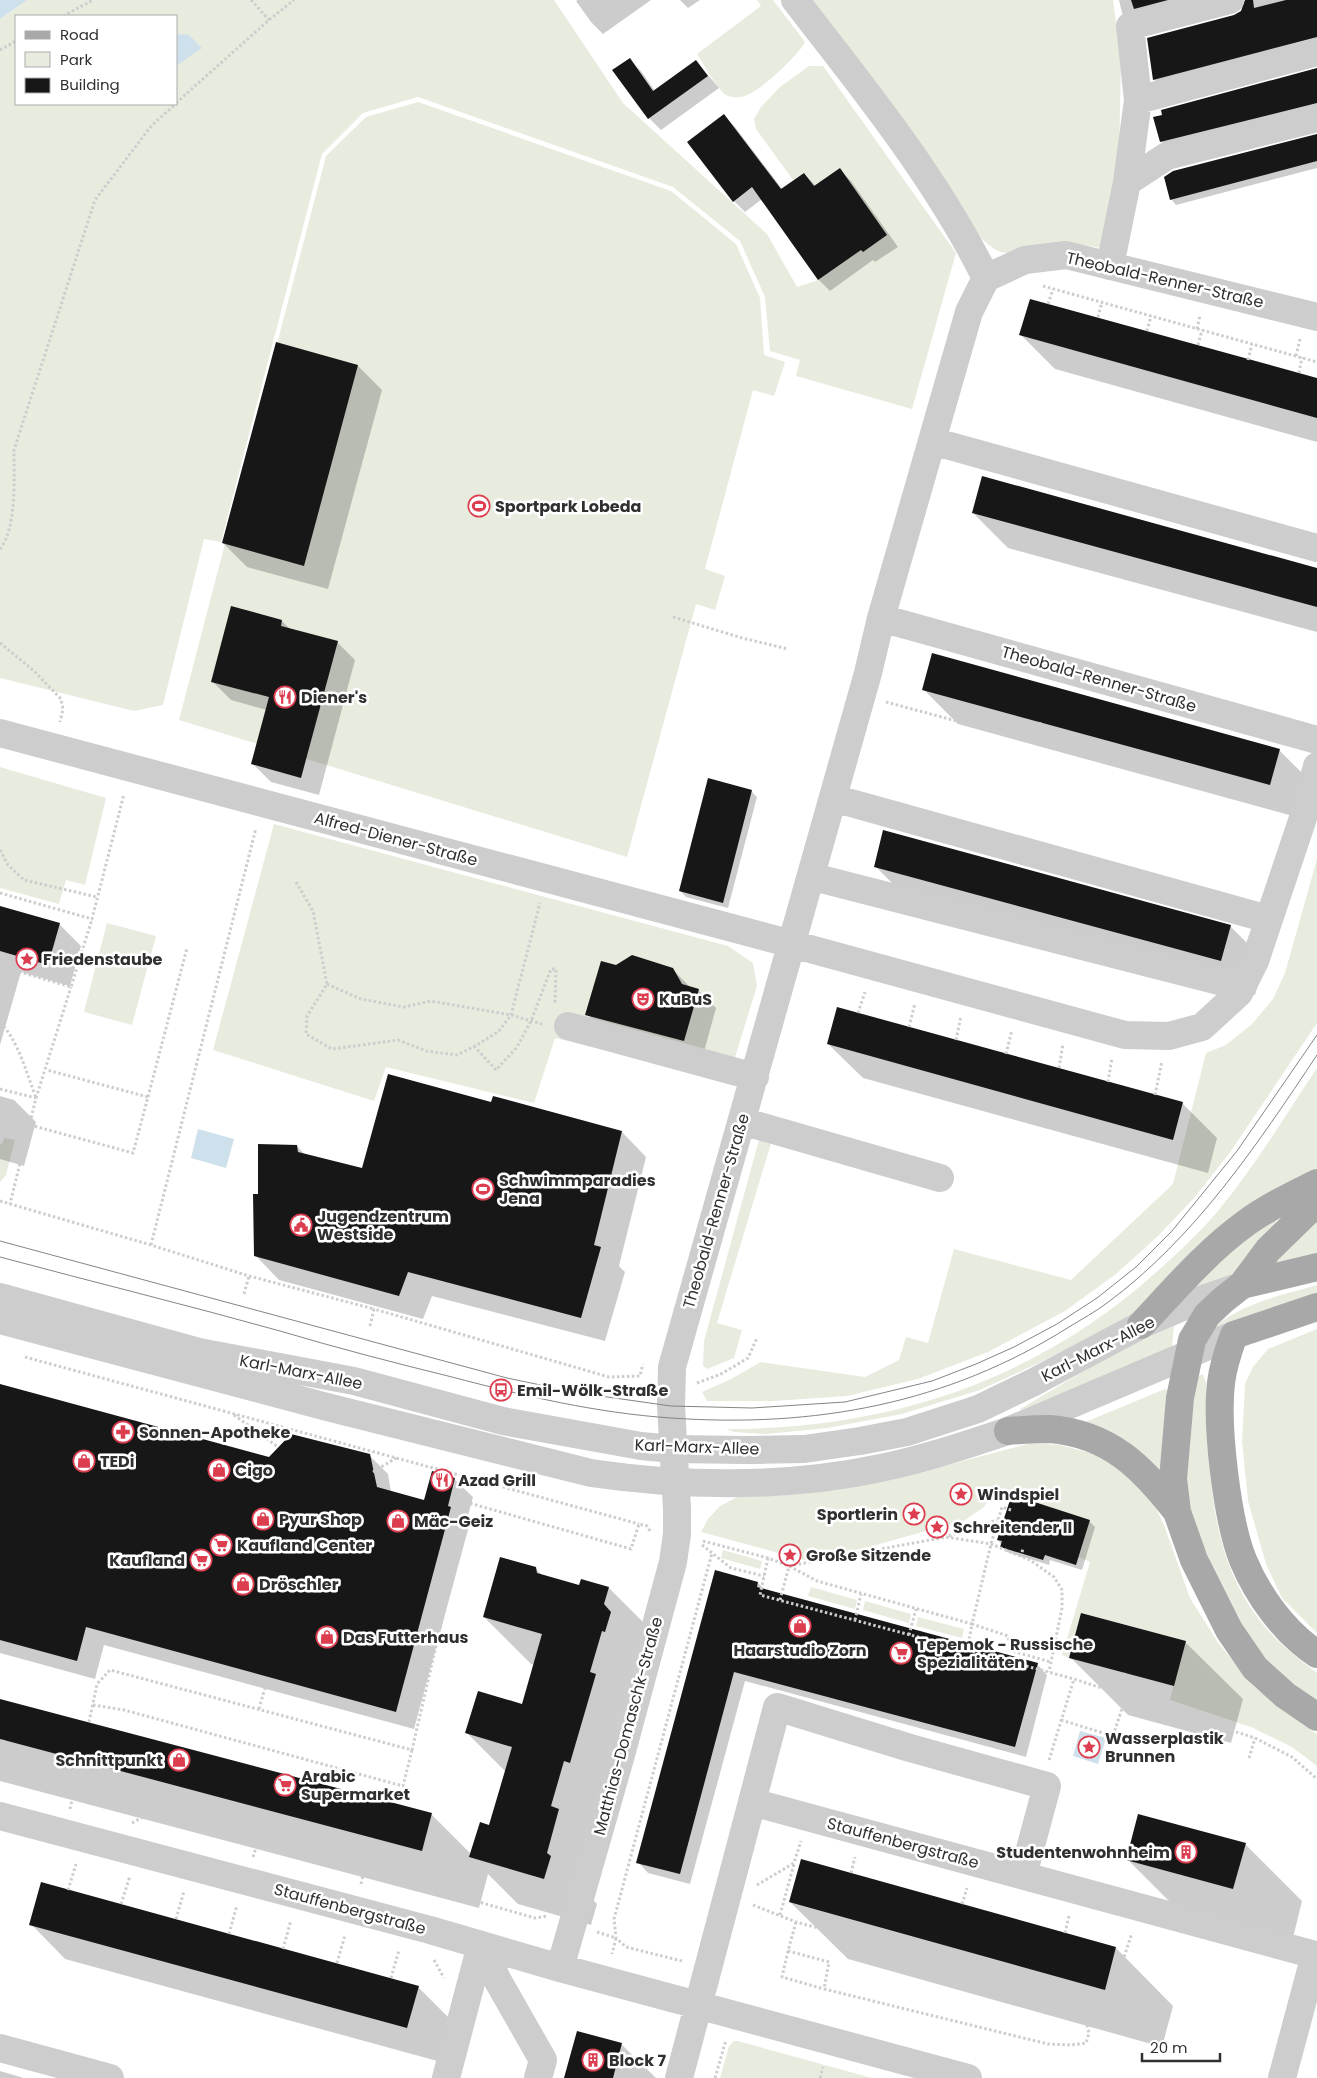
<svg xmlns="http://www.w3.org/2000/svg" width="1317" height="2078" viewBox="0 0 1317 2078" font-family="Poppins,sans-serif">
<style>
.green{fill:#e7ecdf;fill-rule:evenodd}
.water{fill:#cde0eb}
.shadow{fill:#0003}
.building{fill:#171717}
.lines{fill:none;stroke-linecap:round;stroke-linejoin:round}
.path{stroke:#cdcdcd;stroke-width:3;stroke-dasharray:2.5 2.5;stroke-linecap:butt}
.minor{stroke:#cdcdcd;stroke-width:28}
.major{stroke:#a8a8a8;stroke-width:28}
.tram{stroke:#858585;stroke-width:1}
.labels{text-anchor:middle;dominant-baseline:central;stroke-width:5;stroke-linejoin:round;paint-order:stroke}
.street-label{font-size:16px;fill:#303030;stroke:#fff}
.poi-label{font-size:16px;font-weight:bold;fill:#303030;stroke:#fff;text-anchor:start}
</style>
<rect width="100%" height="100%" fill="#fff"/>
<path class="green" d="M27 0H554L623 103 767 234 797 287 818 280 859 251 804 173 793 180 756 129 754 119 761 107 780 87 809 66H823L956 253 912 409 796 376 800 360 770 351 765 297 740 241 673 187 418 97 363 113 322 154 221 542 204 539 163 705 134 711 0 678V19ZM16 16H176V104H16Z
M757 0H773L805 42C798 56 759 92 745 96 738 98 732 98 726 95 717 89 703 63 697 54L761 6Z
M807 0H1113L1121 61 1119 157 1102 248C1082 245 1064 241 1044 244 1007 249 1008 266 975 232Z
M418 102 671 191 736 244 760 298 764 355 785 362 774 396 753 390 705 569 725 576 715 610 696 604 627 857 179 720 326 156 366 117Z
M0 767 106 798 85 885 66 880 59 904 0 888Z
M274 824 728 946 753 963 757 986 728 1080 555 1038 534 1103 386 1067 374 1101 213 1050Z
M1317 859V1023L1231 1151 1194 1198 1158 1236 1116 1274 1065 1311 988 1352 918 1379 847 1396 774 1401H707L702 1392 729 1380 761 1362 865 1377 899 1360 906 1337 928 1343 954 1249 1071 1280 1173 1184 1206 1053 1226 1045 1252 1024 1273 999 1285 973Z
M107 923 156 936 132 1025 84 1012Z
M1317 1068V1172L1143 1311 1084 1342 980 1390 902 1414 827 1428 766 1434 734 1432 727 1429C892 1429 1040 1379 1162 1267 1182 1249 1201 1231 1218 1211 1255 1166 1285 1116 1317 1068Z
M760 1136 772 1140 717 1323 742 1330 734 1358 707 1369 703 1366 704 1341Z
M4 1138 15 1140 6 1175 0 1182V1144H2Z
M1317 1215V1257L1263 1270Z
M1276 1220V1223C1259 1240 1242 1258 1231 1279L1187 1296 1231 1245Z
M1317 1285V1294L1212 1336 1214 1327C1246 1302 1278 1296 1317 1285Z
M1174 1326 1172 1348 1021 1411 1020 1409 1123 1348Z
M1317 1329V1633L1282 1598 1266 1564 1248 1501 1242 1441 1245 1384 1253 1367 1268 1349Z
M1203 1374 1206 1383C1209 1463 1207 1551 1258 1618 1274 1640 1296 1657 1317 1673V1702L1273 1667 1244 1633 1221 1587 1194 1523 1185 1486 1196 1377Z
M1165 1389 1168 1391 1162 1450V1479L1083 1423Z
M1031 1443 1060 1445 1098 1455 1126 1473 1151 1498 1164 1525 1190 1598 1217 1641 1252 1685 1280 1708 1317 1734V1766L1292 1747 1251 1727 1170 1700 1185 1641 1082 1613 1069 1658 1062 1655 1090 1562 1079 1557 1090 1520 994 1490 984 1507 965 1520 869 1547 808 1561 701 1532 708 1519 720 1506 737 1497 794 1495 884 1482Z
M723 1550 762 1561 760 1569 721 1558Z
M811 1587 857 1600 855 1609 808 1596Z
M865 1601 911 1614 909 1623 863 1610Z
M918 1617 964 1629 962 1638 916 1626Z
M734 2041H738L872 2078H720L729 2046Z"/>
<path class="water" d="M0 0H27L0 19Z
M176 34 189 35 202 48 176 66Z
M198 1129 234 1139 226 1168 191 1158Z
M1080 1731 1106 1738 1098 1764 1073 1756Z"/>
<path class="shadow" d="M578 0H651L603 34 591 22 576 1Z
M680 0H700L688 8Z
M1119 0H1196L1128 19 1122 13Z
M1246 0H1317V43L1159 85 1154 79 1242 12Z
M629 59 641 71 655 91 696 61 719 88 661 130 649 118Z
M1317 69V109L1167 147 1161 141Z
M724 116 735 127 783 190 804 174 816 186 840 170 851 181 898 247 875 262 873 260 830 291 819 280 762 199 745 212 734 201Z
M1317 135V168L1176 205 1171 199Z
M1021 335 1317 380V442L1055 369Z
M277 344 358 366 382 390 328 589 247 567 223 543Z
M973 513 1317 569V632L1008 548Z
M282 621 291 630 337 642 355 660 319 795 271 782 253 764 267 710 231 700 213 682Z
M924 690 1279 750 1313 784 1304 819 958 724Z
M751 791 757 797 728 908 686 897 680 891Z
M875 866 1230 926 1265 961 1255 995 910 901Z
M0 907 59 924 81 946 70 986 21 972 0 1045Z
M617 966 672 969 691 988 698 990 716 1008 702 1059 605 1032 587 1014Z
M837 1009 1183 1104 1217 1138 1208 1173 863 1078 828 1044Z
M0 1096 14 1100 36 1122 24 1166 0 1159Z
M492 1104 622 1132 646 1157 619 1266 625 1272 605 1341 432 1296 423 1319 279 1280 255 1255 259 1195 297 1146 306 1156 363 1170Z
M0 1385 270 1458 369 1455 388 1474 391 1492 425 1501 454 1479 473 1497 466 1523 469 1526 414 1729 104 1645 95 1679 0 1653Z
M1089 1521 1095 1527 1082 1570 1050 1560 1049 1565 1007 1552 998 1540Z
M535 1568 543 1576 580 1586 582 1581 609 1588 656 1635 593 1900 597 1904 591 1925 518 1904 488 1874 479 1908 0 1781V1700L431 1814 472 1855 490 1827 506 1772 467 1733 523 1705 535 1665 531 1664 484 1617Z
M758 1583 765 1590 1037 1664 1047 1675 1026 1757 745 1681 690 1884 648 1873 638 1862Z
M1185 1642 1243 1699 1231 1743 1128 1715 1071 1658Z
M1245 1844 1302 1901 1291 1946 1185 1917 1128 1860Z
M802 1861 1116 1948 1173 2006 1162 2047 848 1959 790 1902Z
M31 1924 418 1987 452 2021 441 2062 65 1959Z
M621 2044 656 2078H566Z
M0 2071 24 2078H0Z"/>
<path class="building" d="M1131 0H1168L1134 9Z
M1245 0H1253L1254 8 1286 0H1317V37L1153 80 1147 38 1234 15 1241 11Z
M630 58 653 91 696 60 708 76 648 119 612 70Z
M1317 68V103L1160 142 1153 117 1162 115 1161 110Z
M724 114 781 189 804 173 814 186 840 168 887 235 863 252 861 250 818 280 752 187 733 202 687 142Z
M1317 134V161L1170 200 1164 177 1173 171Z
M1030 299 1317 378V418L1019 335Z
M276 342 358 365 304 566 222 543Z
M982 476 1317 568V607L972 513Z
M231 606 282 620 281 626 338 641 301 778 251 764 269 697 211 682Z
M932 653 1280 749 1270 785 922 690Z
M708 778 752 790 723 903 679 891Z
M883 830 1231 925 1221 961 874 867Z
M0 906 60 923 48 965 0 951Z
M632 955 673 968 682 984 699 989 684 1041 585 1015 601 961 616 965Z
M837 1007 1183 1102 1173 1140 827 1044Z
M388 1074 491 1102 493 1096 622 1131 594 1245 601 1247 581 1318 408 1272 399 1296 254 1256 253 1194H258V1144L297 1145 298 1152 362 1168Z
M0 1384 269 1457 291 1434 370 1454 377 1487 424 1500 432 1471 455 1478 448 1506 451 1507 396 1712 86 1627 77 1661 0 1640Z
M1016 1496 1090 1520 1076 1565 1045 1555 1043 1560 1000 1547 1002 1541 997 1540 1010 1500 1014 1502Z
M500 1557 536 1567 537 1573 579 1585 581 1579 609 1587 604 1604 611 1612 605 1632 602 1631 590 1672 596 1674 570 1763 564 1761 551 1806 559 1809 547 1853 551 1856 544 1879 469 1857 480 1822 489 1825 512 1747 465 1733 478 1691 522 1704 542 1634 483 1617Z
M715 1570 758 1582 757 1587 1038 1663 1015 1747 734 1672 680 1874 636 1863Z
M1081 1613 1186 1641 1174 1686 1069 1658Z
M0 1699 432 1813 422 1851 0 1739Z
M1138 1814 1246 1843 1233 1889 1126 1860Z
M801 1859 1116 1947 1105 1990 789 1902Z
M41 1882 419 1986 407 2028 29 1925Z
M577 2031 622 2043 613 2078H564Z"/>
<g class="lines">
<path class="path" d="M251 0 269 20
M63 16 93 0
M0 50 16 41
M176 103 269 20 294 0
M1043 286 1317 362
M1048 304 1053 289
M1098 317 1102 302
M1197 329 1200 315
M1147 331 1151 316
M1198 345 1202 330
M1296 356 1300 339
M1248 360 1252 344
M1299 373 1302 357
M0 549C17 528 14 477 14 450L95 200 152 125 176 104
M673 617 742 638 788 649
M0 643 33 670 61 699 63 709 60 722
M886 702 1279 808
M1035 742 1040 722
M1051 746 1066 742 1109 745
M1105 760 1110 742
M0 850 8 865 24 880 97 897
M296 882 313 911 327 984 307 1016 306 1034 332 1049 398 1040 426 1051 457 1055 477 1045 499 1031 511 1015 540 903
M0 893 92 919 124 794
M0 966 71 987 92 919
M327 984 361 999 404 1007 431 1001 511 1015 542 1024
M858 1013 865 992
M0 1023C17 1037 28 1077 36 1098
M909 1027 915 1003
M956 1040 961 1016
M474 1046 496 1070 517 1047 531 1021 551 969H556L555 1003
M1006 1054 1012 1030
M1059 1068 1063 1044
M1108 1082 1112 1058
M0 1089 36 1098 10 1204
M1155 1095 1162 1061
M148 1097 187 948
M36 1098 71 987
M30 1125 133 1153 148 1097 47 1070
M0 1201 151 1245 249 1276 374 1309
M151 1245 256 828
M244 1294 249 1276
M370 1326 374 1309 609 1377 640 1376 643 1364
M25 1357 639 1524
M697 1383 721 1374 748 1358 757 1338
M234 1415 278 1447
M373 1472 396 1458
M1011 1510 1002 1507 991 1544 972 1624 1008 1636 1012 1651 1051 1662
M949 1536 997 1520
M703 1541 768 1558 789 1566 817 1581 972 1624 967 1650 1074 1679 1255 1738 1292 1757 1317 1779
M702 1545 731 1568 764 1576
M1021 1557 1023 1548
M768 1558 760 1595 967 1650
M780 1600 789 1566 946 1537 991 1544 1030 1560 1054 1577 1062 1590V1608L1049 1672
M855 1620 861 1594
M909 1635 916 1609
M1119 1694 1125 1673
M93 1705 124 1710 403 1786 412 1750
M259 1709 268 1677
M1061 1720 1113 1736 1126 1696
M89 1722 97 1684 110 1670 412 1750 469 1503 631 1549 639 1524 647 1526 650 1531
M1191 1739 1194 1717
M0 1755 4 1740
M1249 1758 1255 1738
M1049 1760 1074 1679
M70 1809 81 1761
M156 1810 164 1783
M132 1823 156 1810 535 1918 547 1916
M253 1857 268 1810
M851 1873 855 1857
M361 1884 372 1838
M757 1885 794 1863 801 1841
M68 1890 76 1864
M1177 1892 1181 1875
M121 1904 130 1876
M962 1904 967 1888
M753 1905 796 1922 952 1964 955 1973 1067 2004 1080 2013 1086 2021 1106 1999 1118 1975 1132 1933
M1239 1908 1247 1872
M780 1915 794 1864
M176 1919 184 1891
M796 1922 788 1951 829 1962 824 1989 1048 2044 1071 2045 1086 2043 1089 2033 1086 2021
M597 1932 616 1938 612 1954
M1065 1933 1069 1916
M229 1934 237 1905
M283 1949 291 1920
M788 1951 782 1977 824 1989
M434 1960 444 1978
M682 1961 626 1947 616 1938 614 1919 712 1553
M337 1963 345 1935
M391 1978 399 1950
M715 2078 726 2040
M820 2078 823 2067"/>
<path class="minor" d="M795 0C863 87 937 179 986 278
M1138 100 1130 26 1230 0
M1127 182 1138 100 1317 52
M1110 266 1127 182 1167 156 1317 118
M932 441 1317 548
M881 618 1317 740
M0 733 792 944 1125 1035 1169 1036 1202 1027 1239 993 1255 961 1304 815 1317 766
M833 798 1268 919
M825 880 1242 987
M568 1026 755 1077
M742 1121 940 1178
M0 1297 199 1352 354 1381 503 1421 641 1446 673 1449 746 1450 804 1449 860 1441 907 1432 978 1409 1034 1382 1141 1325 1194 1302 1241 1286
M0 1320 327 1407 591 1473C687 1487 786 1488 881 1468 924 1459 966 1445 1008 1431L1234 1335
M752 1802 777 1707 910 1748 1047 1786 1023 1875
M0 1816 430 1930 560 1968 968 2078
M481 1945 498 1981 543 2060 538 2078
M560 1968 621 1755 673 1562 677 1534V1509L671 1406 672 1367 868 673 881 618 969 312 986 278 1025 260 1066 255 1317 317
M0 2048 110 2078
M446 2078 481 1945
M679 2078 752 1802 1315 1955 1282 2078"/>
<path class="major" d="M1317 1205 1306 1213 1268 1250 1242 1285 1223 1300 1207 1315 1192 1340 1180 1398 1173 1479 1177 1512 1194 1560 1229 1630 1255 1668 1285 1695 1317 1717
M1242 1285 1317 1267
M1317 1307 1234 1335C1228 1351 1223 1366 1221 1383 1216 1426 1227 1520 1243 1560 1258 1596 1284 1632 1317 1654
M1141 1325C1174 1290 1207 1251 1246 1223 1268 1207 1293 1195 1317 1183
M1008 1431C1022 1430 1037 1429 1050 1429 1110 1434 1143 1468 1177 1512"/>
<path class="tram" d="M0 1241 507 1378 579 1393 671 1406 752 1408 845 1402 932 1381 976 1364 1014 1347 1057 1324 1097 1298 1136 1267 1172 1231 1237 1151 1317 1035
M0 1257C93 1282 187 1305 280 1331 337 1348 395 1363 452 1377 524 1396 597 1413 671 1418 815 1428 947 1404 1069 1327 1082 1319 1095 1312 1107 1303 1195 1238 1257 1145 1317 1055"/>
</g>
<defs>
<g id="stadium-ring" transform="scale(1.125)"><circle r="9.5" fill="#fff" stroke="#dc3e50" stroke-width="1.5"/><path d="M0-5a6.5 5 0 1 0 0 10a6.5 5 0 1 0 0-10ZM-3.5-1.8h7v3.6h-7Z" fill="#dc3e50"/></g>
<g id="restaurant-ring" transform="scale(1.125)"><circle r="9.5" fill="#fff" stroke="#dc3e50" stroke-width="1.5"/><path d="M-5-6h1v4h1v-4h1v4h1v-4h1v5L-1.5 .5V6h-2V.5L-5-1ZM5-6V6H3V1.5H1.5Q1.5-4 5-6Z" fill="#dc3e50"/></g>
<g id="sight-ring" transform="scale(1.125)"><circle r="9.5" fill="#fff" stroke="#dc3e50" stroke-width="1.5"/><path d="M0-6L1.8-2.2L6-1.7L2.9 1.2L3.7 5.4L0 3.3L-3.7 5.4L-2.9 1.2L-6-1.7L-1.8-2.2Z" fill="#dc3e50"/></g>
<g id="theatre-ring" transform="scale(1.125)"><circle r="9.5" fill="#fff" stroke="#dc3e50" stroke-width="1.5"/><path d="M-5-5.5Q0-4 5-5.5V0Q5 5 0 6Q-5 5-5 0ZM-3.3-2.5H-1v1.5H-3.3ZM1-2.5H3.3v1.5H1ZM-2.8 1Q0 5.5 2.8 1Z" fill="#dc3e50"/></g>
<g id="civic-ring" transform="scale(1.125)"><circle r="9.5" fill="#fff" stroke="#dc3e50" stroke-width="1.5"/><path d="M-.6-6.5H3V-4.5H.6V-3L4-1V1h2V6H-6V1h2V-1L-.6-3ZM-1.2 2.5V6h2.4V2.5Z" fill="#dc3e50"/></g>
<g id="bus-ring" transform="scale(1.125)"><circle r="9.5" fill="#fff" stroke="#dc3e50" stroke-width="1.5"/><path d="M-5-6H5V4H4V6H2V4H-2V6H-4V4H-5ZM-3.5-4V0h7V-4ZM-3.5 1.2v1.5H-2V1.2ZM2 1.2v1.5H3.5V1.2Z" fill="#dc3e50"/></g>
<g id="pharmacy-ring" transform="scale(1.125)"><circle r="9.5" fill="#fff" stroke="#dc3e50" stroke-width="1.5"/><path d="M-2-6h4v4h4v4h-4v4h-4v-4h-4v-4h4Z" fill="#dc3e50"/></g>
<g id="shop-ring" transform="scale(1.125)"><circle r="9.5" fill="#fff" stroke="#dc3e50" stroke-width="1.5"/><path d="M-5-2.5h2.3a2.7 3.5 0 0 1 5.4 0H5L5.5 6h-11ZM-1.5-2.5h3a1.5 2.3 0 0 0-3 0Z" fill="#dc3e50"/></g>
<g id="supermarket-ring" transform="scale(1.125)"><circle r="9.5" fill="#fff" stroke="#dc3e50" stroke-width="1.5"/><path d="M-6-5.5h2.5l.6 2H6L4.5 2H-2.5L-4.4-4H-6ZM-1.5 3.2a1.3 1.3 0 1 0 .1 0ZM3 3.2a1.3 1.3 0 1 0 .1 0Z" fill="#dc3e50"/></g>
<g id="building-ring" transform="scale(1.125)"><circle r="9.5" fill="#fff" stroke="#dc3e50" stroke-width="1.5"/><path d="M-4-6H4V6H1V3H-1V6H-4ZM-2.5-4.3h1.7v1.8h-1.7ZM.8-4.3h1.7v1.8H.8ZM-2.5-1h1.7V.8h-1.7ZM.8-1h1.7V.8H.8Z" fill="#dc3e50"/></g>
</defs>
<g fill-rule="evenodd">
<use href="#stadium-ring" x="479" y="506"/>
<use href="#restaurant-ring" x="285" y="697"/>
<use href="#sight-ring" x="27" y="959"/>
<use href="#theatre-ring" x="643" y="999"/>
<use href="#stadium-ring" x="483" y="1189"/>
<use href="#civic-ring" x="301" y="1225"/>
<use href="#bus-ring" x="501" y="1390"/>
<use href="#pharmacy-ring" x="123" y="1432"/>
<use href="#shop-ring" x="84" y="1461"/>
<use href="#shop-ring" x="219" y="1470"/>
<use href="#restaurant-ring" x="442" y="1480"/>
<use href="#sight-ring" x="961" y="1494"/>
<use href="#sight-ring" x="914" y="1514"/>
<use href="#shop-ring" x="263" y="1519"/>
<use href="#shop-ring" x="398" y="1521"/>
<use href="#sight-ring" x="937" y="1527"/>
<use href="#supermarket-ring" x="221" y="1545"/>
<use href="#sight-ring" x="790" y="1555"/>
<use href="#supermarket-ring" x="201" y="1560"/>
<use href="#shop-ring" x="243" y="1584"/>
<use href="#shop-ring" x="800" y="1626"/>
<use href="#shop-ring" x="327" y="1637"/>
<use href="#supermarket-ring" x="901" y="1653"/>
<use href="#sight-ring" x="1089" y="1747"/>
<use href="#shop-ring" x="179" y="1760"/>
<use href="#supermarket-ring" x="285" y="1785"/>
<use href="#building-ring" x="1186" y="1852"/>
<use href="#building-ring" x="593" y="2060"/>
</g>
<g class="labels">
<g class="street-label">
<text transform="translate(1165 280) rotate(13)">Theobald-Renner-Straße</text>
<text transform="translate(1099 679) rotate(16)">Theobald-Renner-Straße</text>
<text transform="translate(396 839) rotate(15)">Alfred-Diener-Straße</text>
<text transform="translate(716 1211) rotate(-74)">Theobald-Renner-Straße</text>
<text transform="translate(1098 1349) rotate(-27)">Karl-Marx-Allee</text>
<text transform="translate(301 1372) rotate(11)">Karl-Marx-Allee</text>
<text transform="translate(697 1447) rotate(2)">Karl-Marx-Allee</text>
<text transform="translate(628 1726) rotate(-75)">Matthias-Domaschk-Straße</text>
<text transform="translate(903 1843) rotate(15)">Stauffenbergstraße</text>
<text transform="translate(350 1909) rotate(15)">Stauffenbergstraße</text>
</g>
<g class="poi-label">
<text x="495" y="506">Sportpark Lobeda</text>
<text x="301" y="697">Diener's</text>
<text x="43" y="959">Friedenstaube</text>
<text x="659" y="999">KuBuS</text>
<text x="499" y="1180">Schwimmparadies<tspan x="499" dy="18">Jena</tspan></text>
<text x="317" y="1216">Jugendzentrum<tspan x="317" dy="18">Westside</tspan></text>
<text x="517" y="1390">Emil-Wölk-Straße</text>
<text x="139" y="1432">Sonnen-Apotheke</text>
<text x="100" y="1461">TEDi</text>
<text x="235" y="1470">Cigo</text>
<text x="458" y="1480">Azad Grill</text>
<text x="977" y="1494">Windspiel</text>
<text x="898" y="1514" text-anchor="end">Sportlerin</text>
<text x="279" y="1519">Pyur Shop</text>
<text x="414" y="1521">Mäc-Geiz</text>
<text x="953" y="1527">Schreitender II</text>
<text x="237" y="1545">Kaufland Center</text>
<text x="806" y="1555">Große Sitzende</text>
<text x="185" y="1560" text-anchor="end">Kaufland</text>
<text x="259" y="1584">Dröschler</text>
<text x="343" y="1637">Das Futterhaus</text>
<text x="917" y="1644">Tepemok - Russische<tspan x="917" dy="18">Spezialitäten</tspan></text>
<text x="800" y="1650" text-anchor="middle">Haarstudio Zorn</text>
<text x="1105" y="1738">Wasserplastik<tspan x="1105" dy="18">Brunnen</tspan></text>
<text x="163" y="1760" text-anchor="end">Schnittpunkt</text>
<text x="301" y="1776">Arabic<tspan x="301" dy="18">Supermarket</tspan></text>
<text x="1170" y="1852" text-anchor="end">Studentenwohnheim</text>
<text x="609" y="2060">Block 7</text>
</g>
</g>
<rect x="15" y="15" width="162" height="90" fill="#ffffff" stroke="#acacac"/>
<rect x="25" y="31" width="25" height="8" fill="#a8a8a8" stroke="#acacac"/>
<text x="60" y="40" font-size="15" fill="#303030">Road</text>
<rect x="25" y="52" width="25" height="15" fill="#e7ecdf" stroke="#acacac"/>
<text x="60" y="65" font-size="15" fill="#303030">Park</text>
<rect x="25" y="78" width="25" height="15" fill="#171717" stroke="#acacac"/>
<text x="60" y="90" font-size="15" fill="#303030">Building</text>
<path d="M1142 2053v8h78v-8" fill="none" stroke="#303030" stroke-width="2.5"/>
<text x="1150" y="2053" font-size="15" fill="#303030" stroke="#ffffff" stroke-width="4" paint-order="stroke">20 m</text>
</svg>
